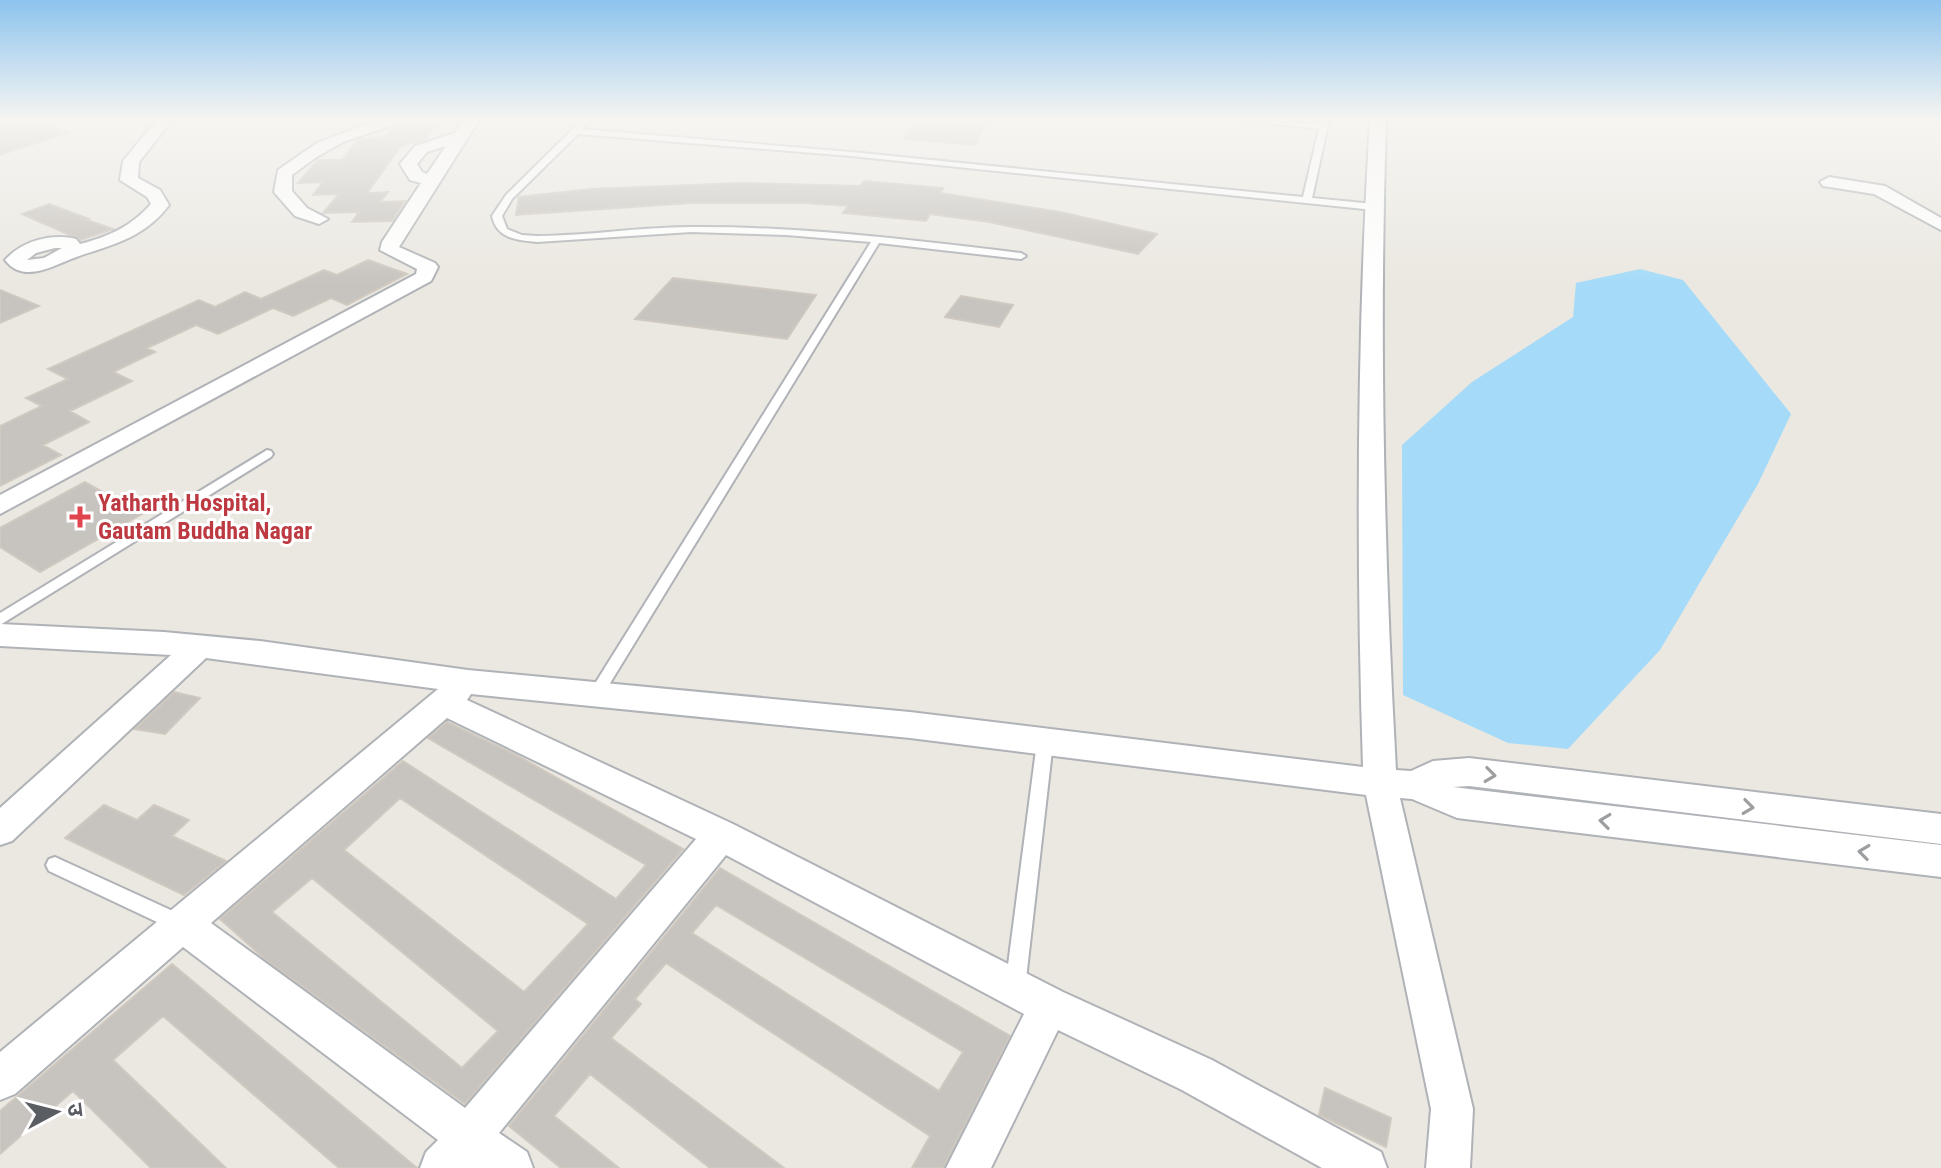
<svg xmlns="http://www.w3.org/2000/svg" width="1941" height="1168" viewBox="0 0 1941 1168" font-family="'Roboto Condensed','Noto Sans Devanagari',sans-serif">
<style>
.water{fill:#a5dbf8}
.building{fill:#c7c3be;stroke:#cfc9c0;stroke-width:2;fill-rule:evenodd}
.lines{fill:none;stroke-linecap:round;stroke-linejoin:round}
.lane-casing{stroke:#afb2b6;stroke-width:4}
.street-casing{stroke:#afb2b6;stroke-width:4}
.lane{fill:#fff;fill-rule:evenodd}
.street{fill:#fff;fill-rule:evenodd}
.oneway{stroke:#9c9ea0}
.health-dot{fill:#e0444e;stroke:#fff;stroke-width:3}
.labels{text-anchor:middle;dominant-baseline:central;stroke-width:6;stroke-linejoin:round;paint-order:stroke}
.health-label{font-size:24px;font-weight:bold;fill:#be3a42;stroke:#fff;text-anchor:start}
</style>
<rect width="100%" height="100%" fill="#ebe8e1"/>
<path class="water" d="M1640 269 1683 280 1791 414 1758 484 1660 650 1568 749 1508 743 1403 695 1402 445 1472 382 1573 317 1576 283Z"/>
<path class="building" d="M0 120H33L68 133 0 155Z
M916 120H988L975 145 904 139Z
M436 126 426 139 401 146 367 193 388 192 380 202 405 201 392 221 352 222 359 212 323 213 339 194 313 195 323 182 298 183 318 160H342L358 140 384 137 396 127Z
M864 181 943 188 940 193 1060 212 1157 234 1138 254 989 222 930 214 926 221 843 213 848 206 806 203H691L516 215 519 197 591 189 741 183 860 186Z
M49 204 89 219 87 220 113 229 81 240 22 214Z
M368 260 407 274 347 305 331 298 293 316 273 308 218 334 196 325 147 348 155 352 113 372 132 381 70 411 89 422 43 445 61 455 0 486V426L42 406 26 398 68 379 48 369 199 300 215 307 245 292 261 299 324 270 337 275Z
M673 278 816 295 787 339 635 319Z
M0 290 39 306 0 323Z
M961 296 1013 305 999 327 945 317Z
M85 482 142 514 40 572 0 547V528Z
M174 692 200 698 165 734 135 729Z
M447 722 518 756 683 849 465 1104 266 960 220 919 403 761 616 899 646 865 428 738ZM400 798 588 924 524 992 344 850ZM312 878 498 1031 462 1068 272 912Z
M104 805 137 820 154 805 189 820 172 836 226 861 184 895 65 838Z
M720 868 1010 1036 943 1168H912L930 1136 666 963 635 999 641 1004 611 1038 784 1168H710L590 1074 554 1116 619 1168H561L509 1126ZM716 905 963 1052 939 1091 692 933Z
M172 964 417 1168H339L163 1016 113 1060 226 1168H151L73 1091 0 1154V1111Z
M1325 1088 1391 1118 1386 1147 1319 1115Z"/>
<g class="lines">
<g class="lane-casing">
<path id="lane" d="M582 120H591L582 129 851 152 1303 197 1319 129 1241 120 1320 124 1321 120H1329L1312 198 1374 204 1378 207 1374 210 851 156 578 134 512 199 502 216 507 229 522 235 537 236C588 236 639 227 690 227 801 226 911 240 1021 253L1026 256 1021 259 879 243 601 698H591L588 694 591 690 871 242 786 235 691 232 537 242C517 240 497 239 492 216L506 195Z
M267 450 271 451 273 454 271 457 0 625V613Z
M1045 736 1051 737 1053 742 1025 988 1022 995 1015 997 1008 995 1005 988 1037 742 1039 737Z
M55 857 188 918 190 924 188 930 181 933 174 930 49 871 46 865 49 859Z"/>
</g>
<g class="street-casing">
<path id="street" d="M157 120H172L139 162 138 178 160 190 169 205C145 237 115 244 79 256 57 263 25 286 5 260 22 241 51 233 76 239L80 244C108 237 132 226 151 204L147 197 120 180 123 161ZM55 248H62L44 258 27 260 36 253Z
M377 120H407L343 142 315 158 292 175V191L307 208 328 219 319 224 295 216 274 192 278 170 317 143Z
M463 120H479L399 247 435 263 438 267 431 281 0 514V495L416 274 417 269 380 250 382 242 421 183 410 180 400 164 415 146 455 133ZM446 146 427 174 422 172 417 164 427 152Z
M1370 120H1386C1379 337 1384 554 1396 770L1411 771 1433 761 1469 758 1941 814V844L1469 786 1453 787 1941 845V877L1457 818 1412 799 1400 798 1473 1109 1470 1168H1426L1431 1109 1366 795 910 738 471 694 467 700 733 824 1063 992 1212 1060 1381 1152 1387 1168H1322L1182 1090 1058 1030 991 1168H946L1024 1014 726 855 499 1133 527 1152 533 1168H420L426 1152 438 1140 183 947 15 1094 0 1100V1052L438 689 206 658 12 841 0 845V808L171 655 0 646V624L164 632 260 641 468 670 910 712 1363 767C1356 552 1357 335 1370 120ZM447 718 696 839 465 1108 211 923Z
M1829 177 1885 186 1941 218V230L1874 194 1823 186 1820 182Z"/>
</g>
<use href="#lane" class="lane"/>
<use href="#street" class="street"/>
</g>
<defs><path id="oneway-chevron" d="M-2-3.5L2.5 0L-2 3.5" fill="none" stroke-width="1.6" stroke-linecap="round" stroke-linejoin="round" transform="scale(2)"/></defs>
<g class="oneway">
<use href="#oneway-chevron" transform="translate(1490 775) rotate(7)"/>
<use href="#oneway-chevron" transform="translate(1748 807) rotate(7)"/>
<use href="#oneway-chevron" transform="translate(1605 821) rotate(-173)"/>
<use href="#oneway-chevron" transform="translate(1864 852) rotate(-173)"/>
</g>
<linearGradient id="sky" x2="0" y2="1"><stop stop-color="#8dc4ee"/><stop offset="0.42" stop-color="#f6f5f2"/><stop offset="1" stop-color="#f6f5f2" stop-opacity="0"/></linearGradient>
<rect width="1941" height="284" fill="url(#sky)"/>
<path class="health-dot" d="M76 505h8v8h8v8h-8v8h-8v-8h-8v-8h8z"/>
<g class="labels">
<g class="health-label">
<text x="98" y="503">Yatharth Hospital,<tspan x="98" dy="28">Gautam Buddha Nagar</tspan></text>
</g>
</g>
<g transform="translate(56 1112) rotate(83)" stroke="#ffffff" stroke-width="6" paint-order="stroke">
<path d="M0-6L14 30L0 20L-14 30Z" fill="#5a5d61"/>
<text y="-12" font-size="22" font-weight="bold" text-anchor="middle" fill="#5a5d61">उ</text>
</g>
</svg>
